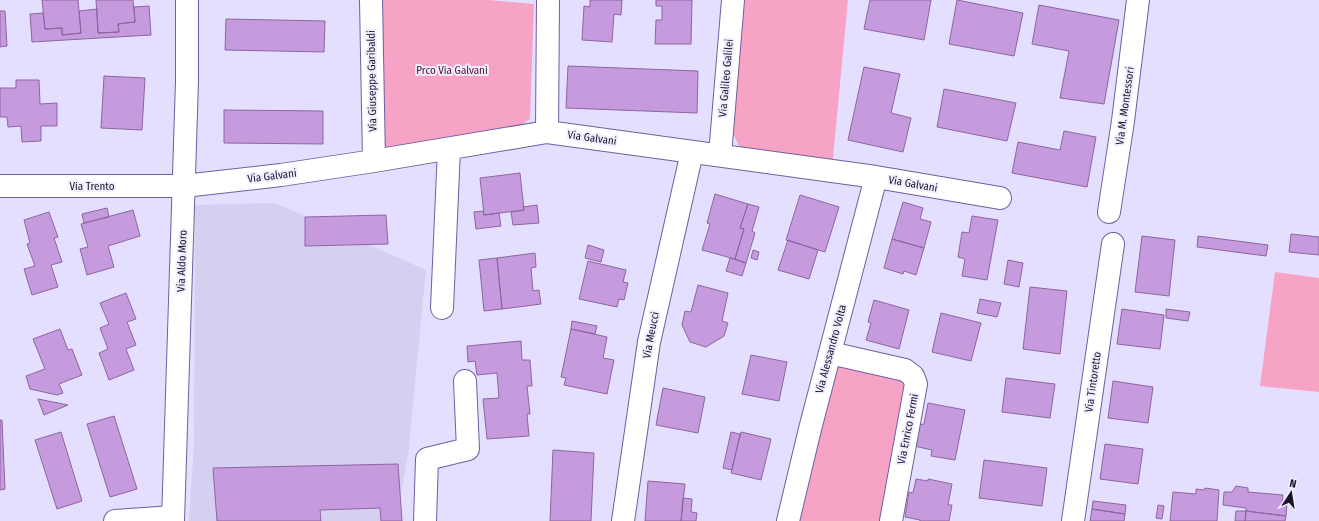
<svg xmlns="http://www.w3.org/2000/svg" width="1319" height="521" viewBox="0 0 1319 521" font-family="'Fira Sans Condensed',sans-serif">
<style>
.built{fill:#d5cff0}
.green{fill:#f7a3c6}
.building{fill:#c59bdd;stroke:#8d65a3}
.lines{fill:none;stroke-linecap:round;stroke-linejoin:round}
.minor-casing{stroke:#6e5fa1;stroke-width:24}
.minor{stroke:#fff;stroke-width:22}
.labels{text-anchor:middle;dominant-baseline:central;stroke-width:4;stroke-linejoin:round;paint-order:stroke}
.park-label{font-size:11px;fill:#530f33;stroke:#f1effe}
.street-label{font-size:11px;fill:#1a132e;stroke:#f1effe}
</style>
<rect width="100%" height="100%" fill="#e4dffe"/>
<path class="built" d="M275 203 426 270 408 455 396 521H189L194 445 195 205Z"/>
<path class="green" d="M381 0H488L534 4 530 119 512 131 380 149Z
M744 0H848L832 168 739 146 732 131Z
M1275 272 1319 278V392L1260 386Z
M834 358 905 376 909 385 881 521H795Z"/>
<path class="building" d="M42 0H78L81 33 62 35V28L45 29Z
M96 0H133L135 22 118 24 119 32 98 33Z
M590 0H622L621 15 614 14 612 42 582 40 584 6 590 7Z
M656 0H692L691 44H655L656 20H662V6H656Z
M870 0H931L924 40 864 29Z
M957 0 1023 13 1014 56 949 44Z
M1039 5 1119 20 1104 104 1060 98 1069 51 1032 44Z
M149 6 151 35 32 42 30 14 43 13 45 29 62 28V35L81 33 79 11 97 9 98 33 119 32 118 24 135 22 134 7Z
M0 11H5L7 46 0 47Z
M226 19 325 21 324 52 225 50Z
M568 66 698 71 697 113 566 108Z
M864 67 900 74 891 113 911 118 903 152 848 140Z
M104 76 145 78 142 130 101 128Z
M16 80H39L40 104 57 103V126H41V141L22 142 21 126 8 127 7 117H0V88H16Z
M944 89 1016 103 1007 141 937 127Z
M224 110 323 111V144L224 143Z
M1064 131 1096 137 1087 187 1012 173 1018 142 1060 150Z
M520 173 524 210 484 215 480 178Z
M715 194 748 204 740 228 744 229 735 259 702 250 710 224 707 223Z
M800 195 839 207 825 252 786 240Z
M903 202 923 208 920 219 931 222 924 248 892 239Z
M748 204 759 207 752 231 755 233 746 263 735 259 744 229 740 228Z
M537 205 539 223 513 225 511 212 524 210 523 207Z
M107 208 109 217 84 223 82 214Z
M133 210 140 236 108 246 114 267 87 275 80 249 88 247 81 224Z
M483 211 484 215 499 213 501 226 476 229 474 212Z
M49 212 58 237 54 238 62 262 51 265 58 287 32 295 24 269 35 266 27 244 30 243 24 220Z
M386 215 388 244 305 246V217Z
M972 216 998 220 987 280 962 276 965 259 958 257 962 232 969 233Z
M1291 234 1319 237V255L1289 252Z
M1142 236 1175 240 1169 296 1135 292Z
M1198 236 1268 245 1266 256 1197 247Z
M892 239 924 248 916 275 904 271 903 274 884 268Z
M788 240 818 250 809 279 778 270Z
M588 245 604 250 601 262 585 258Z
M753 250 759 252 757 260 751 258Z
M535 253 536 267 531 268 533 291 539 290 541 304 502 309 497 258Z
M497 258 502 309 484 311 479 260Z
M730 258 746 263 742 276 726 271Z
M1008 260 1023 263 1019 287 1004 284Z
M588 261 626 270 623 282 628 283 624 300 619 299 617 307 579 299Z
M698 285 728 293 722 321 728 323 724 336 706 347 690 342 682 325 685 311 691 312Z
M1030 287 1067 291 1060 354 1023 349Z
M126 293 136 319 127 322 136 345 126 349 134 370 109 380 99 353 108 349 100 328 109 324 100 303Z
M980 299 1001 303 997 317 977 313Z
M874 300 909 310 899 349 866 340 871 323 868 322Z
M1122 309 1164 315 1160 349 1117 344Z
M1166 309 1190 312 1188 321 1166 318Z
M941 313 981 323 971 361 932 352Z
M572 321 597 326 595 334 571 329Z
M60 329 68 350 72 349 82 375 59 384 63 393 57 395 30 389 26 376 45 369 33 339Z
M571 329 607 337 603 358 614 360 607 394 564 385 566 378 561 377Z
M521 341 522 360H530L532 386H527L530 414H527L529 436 487 439 483 399 499 398 497 373 477 375 475 361 468 362 467 346Z
M751 355 787 362 779 401 742 394Z
M1006 378 1055 384 1050 418 1002 412Z
M1113 381 1153 387 1148 423 1108 418Z
M663 388 705 397 698 433 656 425Z
M38 399 68 405 44 415Z
M928 403 965 410 955 460 931 456 932 450 914 446 918 425 924 424Z
M114 416 137 489 110 497 87 424Z
M0 420H2L5 489 0 490Z
M61 432 82 501 57 509 35 440Z
M731 432 740 434 732 470 723 468Z
M741 432 771 439 761 480 731 473Z
M1105 444 1143 449 1138 484 1100 479Z
M553 450 594 453 591 521H550Z
M984 460 1047 468 1042 506 979 498Z
M398 464 402 521H381L380 508 320 510 321 521H217L213 468Z
M916 479 928 481V479L952 484 948 505H952L949 521H920V520L905 517 909 492 913 493Z
M648 481 685 484 681 521H645Z
M1236 486 1248 488V492L1283 495 1282 503H1287L1286 516 1246 511V508L1223 505 1224 492H1232Z
M1205 488 1219 490 1217 521H1170L1173 492 1196 494V489L1204 490Z
M683 498 692 499 691 512 697 513 696 521H681Z
M1093 501 1126 505 1125 514 1092 509Z
M1158 505 1164 506 1162 519 1156 518Z
M1092 509 1125 514 1124 521H1090Z
M1236 511H1246L1245 521H1235Z
M1246 511 1286 516 1285 521H1245Z"/>
<g class="lines">
<g class="minor-casing">
<path id="minor" d="M371 0 374 161
M547 132 548 0
M720 155 733 0
M0 186H184L281 175 374 161 547 132 876 177 1000 198
M1109 212 1123 121 1138 0
M442 308 449 149
M830 353 905 370 913 376 916 384 891 521
M115 521 173 517
M173 521 187 81V0
M425 521 427 459 468 449 465 381
M623 521 649 342 692 152
M788 521 810 429 876 177
M1073 521 1113 244"/>
</g>
<use href="#minor" class="minor"/>
</g>
<g class="labels">
<g class="park-label">
<text x="452" y="70">Prco Via Galvani</text>
</g>
<g class="street-label">
<text transform="translate(726 78) rotate(-85)">Via Galileo Galilei</text>
<text transform="translate(372 81) rotate(-91)">Via Giuseppe Garibaldi</text>
<text transform="translate(1125 106) rotate(-82)">Via M. Montessori</text>
<text transform="translate(592 138) rotate(8)">Via Galvani</text>
<text transform="translate(272 176) rotate(-7)">Via Galvani</text>
<text transform="translate(913 184) rotate(10)">Via Galvani</text>
<text x="92" y="186">Via Trento</text>
<text transform="translate(182 261) rotate(-88)">Via Aldo Moro</text>
<text transform="translate(651 335) rotate(-79)">Via Meucci</text>
<text transform="translate(831 349) rotate(-75)">Via Alessandro Volta</text>
<text transform="translate(1093 382) rotate(-82)">Via Tintoretto</text>
<text transform="translate(908 429) rotate(-79)">Via Enrico Fermi</text>
</g>
</g>
<g transform="translate(1291 493) rotate(12)" stroke="#f1effe" stroke-width="3" paint-order="stroke">
<path d="M0-3L7 15L0 10L-7 15Z" fill="#1a132e"/>
<text y="-6" font-size="11" font-weight="bold" text-anchor="middle" fill="#1a132e">N</text>
</g>
</svg>
